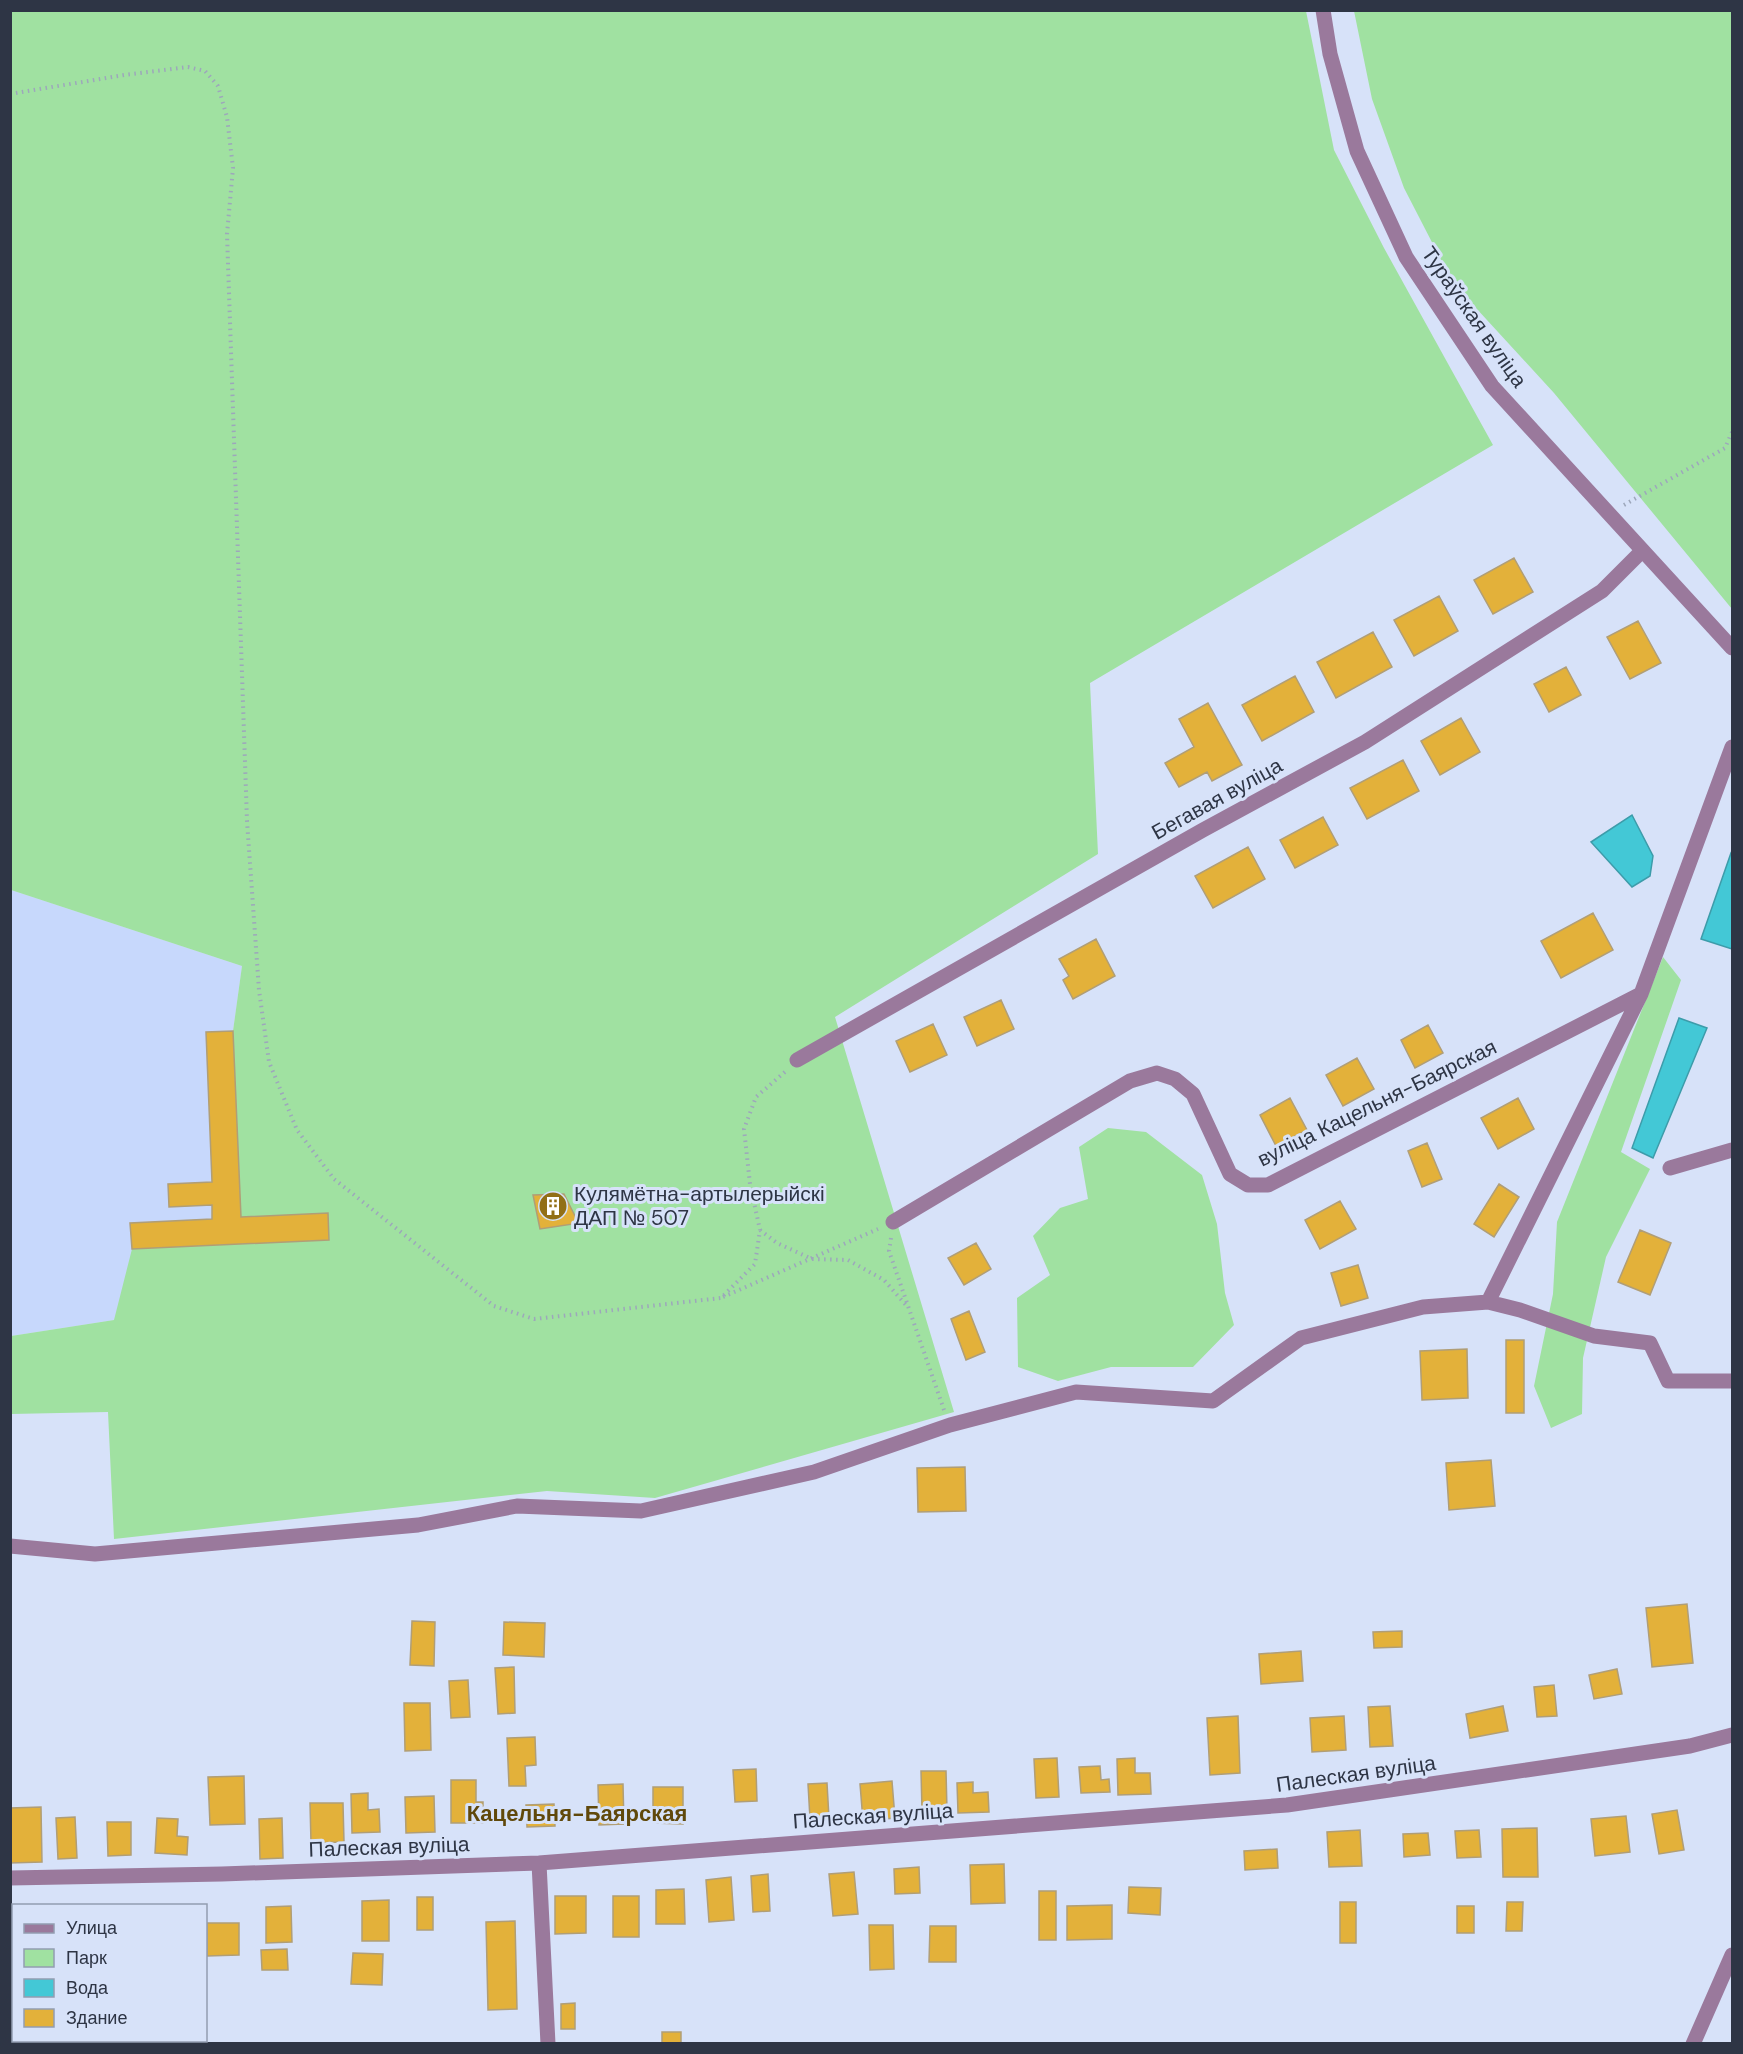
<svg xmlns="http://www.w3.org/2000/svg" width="1743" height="2054" viewBox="0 0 1743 2054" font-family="'DM Sans',sans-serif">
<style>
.built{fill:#c7d8fc}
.green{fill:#a0e1a1}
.water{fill:#43c8d6;stroke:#3d9caa;stroke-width:1.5}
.building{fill:#e3b13a;stroke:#b09e77;stroke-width:1.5}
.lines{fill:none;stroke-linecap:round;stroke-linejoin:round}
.path{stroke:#9da7bb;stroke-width:4;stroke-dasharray:1.5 4.5;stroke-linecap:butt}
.minor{stroke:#9a799c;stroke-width:15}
.labels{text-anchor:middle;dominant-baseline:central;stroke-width:6;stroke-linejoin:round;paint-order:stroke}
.street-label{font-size:21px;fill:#2e3545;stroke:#d7e2f9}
.poi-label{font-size:21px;fill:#2e3545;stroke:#d7e2f9;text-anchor:start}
.neighbourhood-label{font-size:22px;font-weight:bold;fill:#60480b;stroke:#d7e2f9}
</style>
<rect width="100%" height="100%" fill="#d7e2f9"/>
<path class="built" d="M11 890 242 966 233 1031 241 1217 114 1320 11 1336Z"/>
<path class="green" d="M11 11H1306L1334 150 1384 248 1493 445 1090 683 1098 854 835 1017 954 1412 655 1498 547 1491 114 1539 108 1412 11 1414V1336L114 1320 132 1249 329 1240 241 1217 233 1031 242 966 11 890Z
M1354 11H1732V609L1554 393 1453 283 1404 188 1372 99Z
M1663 957 1681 980 1621 1152 1650 1169 1606 1257 1583 1358 1582 1414 1551 1428 1534 1386 1553 1294 1557 1222Z
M1108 1128 1146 1132 1202 1175 1217 1224 1225 1293 1234 1325 1193 1367H1111L1058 1381 1018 1367 1017 1298 1050 1275 1033 1236 1060 1208 1088 1199 1079 1147Z"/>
<path class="water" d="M1632 815 1653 856 1650 876 1632 887 1591 842Z
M1731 853 1732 854V949L1701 939Z
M1679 1018 1707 1028 1653 1158 1632 1148Z"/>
<path class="building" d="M1514 558 1533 592 1493 614 1474 580Z
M1439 596 1458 631 1414 656 1394 620Z
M1638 621 1661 663 1630 679 1607 637Z
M1373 632 1392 667 1336 698 1317 662Z
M1566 667 1581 695 1549 712 1534 684Z
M1295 676 1314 712 1262 741 1242 705Z
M1208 703 1242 765 1212 781 1207 772 1179 787 1165 763 1194 747 1179 719Z
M1461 718 1480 752 1440 775 1421 741Z
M1403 760 1419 791 1367 819 1350 788Z
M1323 817 1338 845 1295 868 1280 840Z
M1248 847 1265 879 1213 908 1195 876Z
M1593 913 1613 950 1561 978 1541 941Z
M1096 939 1115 976 1073 999 1063 980 1069 976 1059 959Z
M1001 1000 1014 1029 977 1046 964 1017Z
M933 1024 947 1055 910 1072 896 1041Z
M1428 1025 1443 1053 1415 1068 1401 1040Z
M233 1031 241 1217 328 1213 329 1240 132 1249 130 1223 212 1219V1205L169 1207 168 1184 212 1182 206 1032Z
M1357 1058 1374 1089 1343 1106 1326 1075Z
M1290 1098 1307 1130 1276 1146 1260 1115Z
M1518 1098 1534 1129 1498 1149 1481 1118Z
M1427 1143 1442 1179 1422 1187 1408 1151Z
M1499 1184 1519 1197 1494 1237 1474 1224Z
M564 1194 577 1220 591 1217 593 1221 540 1229 533 1195Z
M1340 1201 1356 1229 1320 1249 1305 1220Z
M1640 1230 1671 1243 1650 1295 1618 1282Z
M976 1243 991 1269 964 1285 948 1258Z
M1358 1265 1368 1298 1341 1306 1331 1273Z
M969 1311 985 1352 966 1360 951 1319Z
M1506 1340H1524V1413H1506Z
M1467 1349 1468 1398 1422 1400 1420 1351Z
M1491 1460 1495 1506 1449 1510 1446 1463Z
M965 1467 966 1511 918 1512 917 1468Z
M1687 1604 1693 1663 1652 1667 1646 1608Z
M412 1621 435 1622 434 1666 410 1665Z
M504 1622 545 1623 544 1657 503 1655Z
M1402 1631V1647L1374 1648 1373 1632Z
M1301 1651 1303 1681 1261 1684 1259 1654Z
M514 1667 515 1713 498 1714 495 1668Z
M1617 1669 1622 1694 1594 1699 1589 1675Z
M468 1680 470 1717 451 1718 449 1681Z
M1554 1685 1557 1716 1537 1717 1534 1687Z
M404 1703H430L431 1750 405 1751Z
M1390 1706 1393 1746 1370 1747 1368 1707Z
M1503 1706 1508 1731 1470 1738 1466 1714Z
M1238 1716 1240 1773 1210 1775 1207 1718Z
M1344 1716 1346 1750 1312 1752 1310 1718Z
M535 1737 536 1765 525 1766 526 1786H509L507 1738Z
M1057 1758 1059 1797 1036 1798 1034 1759Z
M1135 1758V1773H1150L1151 1794 1118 1795 1117 1759Z
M1100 1766 1101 1780 1109 1779 1110 1792 1081 1793 1079 1767Z
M756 1769 757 1801 735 1802 733 1770Z
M921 1771H946L947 1810 922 1811Z
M244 1776 245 1824 210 1825 208 1777Z
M451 1780H476V1802H483V1823H451Z
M892 1781 895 1818 863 1821 860 1784Z
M973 1782V1793L988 1792 989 1812 958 1813 957 1783Z
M827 1783 829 1818 810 1819 808 1784Z
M623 1784 624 1824 599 1825 598 1785Z
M653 1787H683V1824L653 1823Z
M368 1793V1810L379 1809 380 1832 352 1833 351 1794Z
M434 1796 435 1832 406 1833 405 1797Z
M310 1803H343L344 1842 311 1843Z
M554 1804 555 1826 527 1827 526 1805Z
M41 1807 42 1862 10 1863V1808Z
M1677 1810 1684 1850 1659 1854 1652 1814Z
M1626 1816 1630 1852 1595 1856 1591 1819Z
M75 1817 77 1858 58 1859 56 1818Z
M157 1818 178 1819 177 1836 188 1837 187 1855 155 1853Z
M282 1818 283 1858 260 1859 259 1819Z
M107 1822H131V1855L108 1856Z
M1537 1828 1538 1877H1503L1502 1829Z
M1360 1830 1362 1866 1329 1867 1327 1832Z
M1479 1830 1481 1857 1457 1858 1455 1831Z
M1428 1833 1430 1855 1404 1857 1403 1834Z
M1277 1849 1278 1868 1245 1870 1244 1851Z
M1004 1864 1005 1903 971 1904 970 1865Z
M919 1867 920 1893 895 1894 894 1869Z
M854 1872 858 1914 833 1916 829 1874Z
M768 1874 770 1911 753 1912 751 1876Z
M731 1877 734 1920 709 1922 706 1880Z
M1129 1887 1161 1888 1160 1915 1128 1913Z
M684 1889 685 1924H656V1890Z
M1039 1891H1056V1940H1039Z
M555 1896H586V1933L555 1934Z
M613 1896H639V1937H613Z
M417 1897H433V1930H417Z
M389 1900V1941H362V1901Z
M1340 1902H1356V1943H1340Z
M1507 1902H1523L1522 1931H1506Z
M1112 1905V1939L1067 1940V1906Z
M291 1906 292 1942 266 1943V1907Z
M1457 1906H1474V1933H1457Z
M515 1921 517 2009 488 2010 486 1922Z
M207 1923H239V1955L207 1956Z
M869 1925H893L894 1969 870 1970Z
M930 1926H956V1962H929Z
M287 1949 288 1970H262L261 1950Z
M353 1953 383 1954 382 1985 351 1984Z
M575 2003V2029H561V2004Z
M662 2032H681V2044H662Z"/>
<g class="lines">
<path class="path" d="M10 94 124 75 188 67 205 71 218 86 227 117 233 168 227 234 247 821 259 990 269 1062 297 1130 334 1179 494 1306 534 1319 721 1298 755 1264 760 1230 750 1184 744 1129 756 1097 786 1071
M1624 505 1725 448 1732 432
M760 1230 777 1243 812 1259 848 1260 884 1280 906 1305
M891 1238 889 1251 944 1410
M723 1297 878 1229"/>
<path class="minor" d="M1323 10 1330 54 1357 151 1406 257 1492 386 1732 648
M797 1060 1203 830 1365 742 1602 591 1642 551
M1670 1168 1732 1150
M893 1222 1130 1081 1157 1073 1175 1079 1193 1094 1230 1174 1248 1185H1268L1641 994
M1488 1302 1641 994 1732 747
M10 1546 95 1554 418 1525 517 1506 641 1511 814 1472 950 1425 1076 1392 1213 1401 1301 1338 1423 1307 1488 1302 1520 1310 1594 1336 1650 1343 1668 1381H1732
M539 1863 548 2044
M10 1878 222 1874 539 1863 1287 1805 1690 1746 1732 1735
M1693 2044 1732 1955"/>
</g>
<defs>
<g id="building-disc" transform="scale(1.5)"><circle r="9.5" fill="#926f16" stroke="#d7e2f9"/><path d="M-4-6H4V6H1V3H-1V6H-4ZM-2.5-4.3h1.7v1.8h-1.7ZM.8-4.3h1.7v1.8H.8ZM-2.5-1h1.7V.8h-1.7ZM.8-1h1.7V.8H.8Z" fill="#fff"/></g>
</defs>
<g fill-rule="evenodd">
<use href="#building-disc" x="553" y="1206"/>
</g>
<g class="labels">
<g class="street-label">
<text transform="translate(1474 317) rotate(55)">Тураўская вуліца</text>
<text transform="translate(1217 799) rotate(-29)">Бегавая вуліца</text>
<text transform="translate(1377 1103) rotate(-26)">вуліца Кацельня-Баярская</text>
<text transform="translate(1356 1774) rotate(-8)">Палеская вуліца</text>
<text transform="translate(873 1816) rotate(-4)">Палеская вуліца</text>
<text transform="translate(389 1847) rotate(-2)">Палеская вуліца</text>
</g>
<g class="poi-label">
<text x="574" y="1194">Кулямётна-артылерыйскі<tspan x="574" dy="24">ДАП № 507</tspan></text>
</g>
<g class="neighbourhood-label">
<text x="577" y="1813">Кацельня-Баярская</text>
</g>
</g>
<rect width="1743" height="2054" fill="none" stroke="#2e3545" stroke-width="24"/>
<rect x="12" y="1904" width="195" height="138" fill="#d7e2f9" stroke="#939db1" stroke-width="1.5"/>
<rect x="24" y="1924" width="30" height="9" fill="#9a799c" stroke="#939db1" stroke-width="1.5"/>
<text x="66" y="1934" font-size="18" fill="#2e3545">Улица</text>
<rect x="24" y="1949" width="30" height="18" fill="#a0e1a1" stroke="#939db1" stroke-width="1.5"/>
<text x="66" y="1964" font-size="18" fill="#2e3545">Парк</text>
<rect x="24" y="1979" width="30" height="18" fill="#43c8d6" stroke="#939db1" stroke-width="1.5"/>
<text x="66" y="1994" font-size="18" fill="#2e3545">Вода</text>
<rect x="24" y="2009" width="30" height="18" fill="#e3b13a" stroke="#939db1" stroke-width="1.5"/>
<text x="66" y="2024" font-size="18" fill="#2e3545">Здание</text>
</svg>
